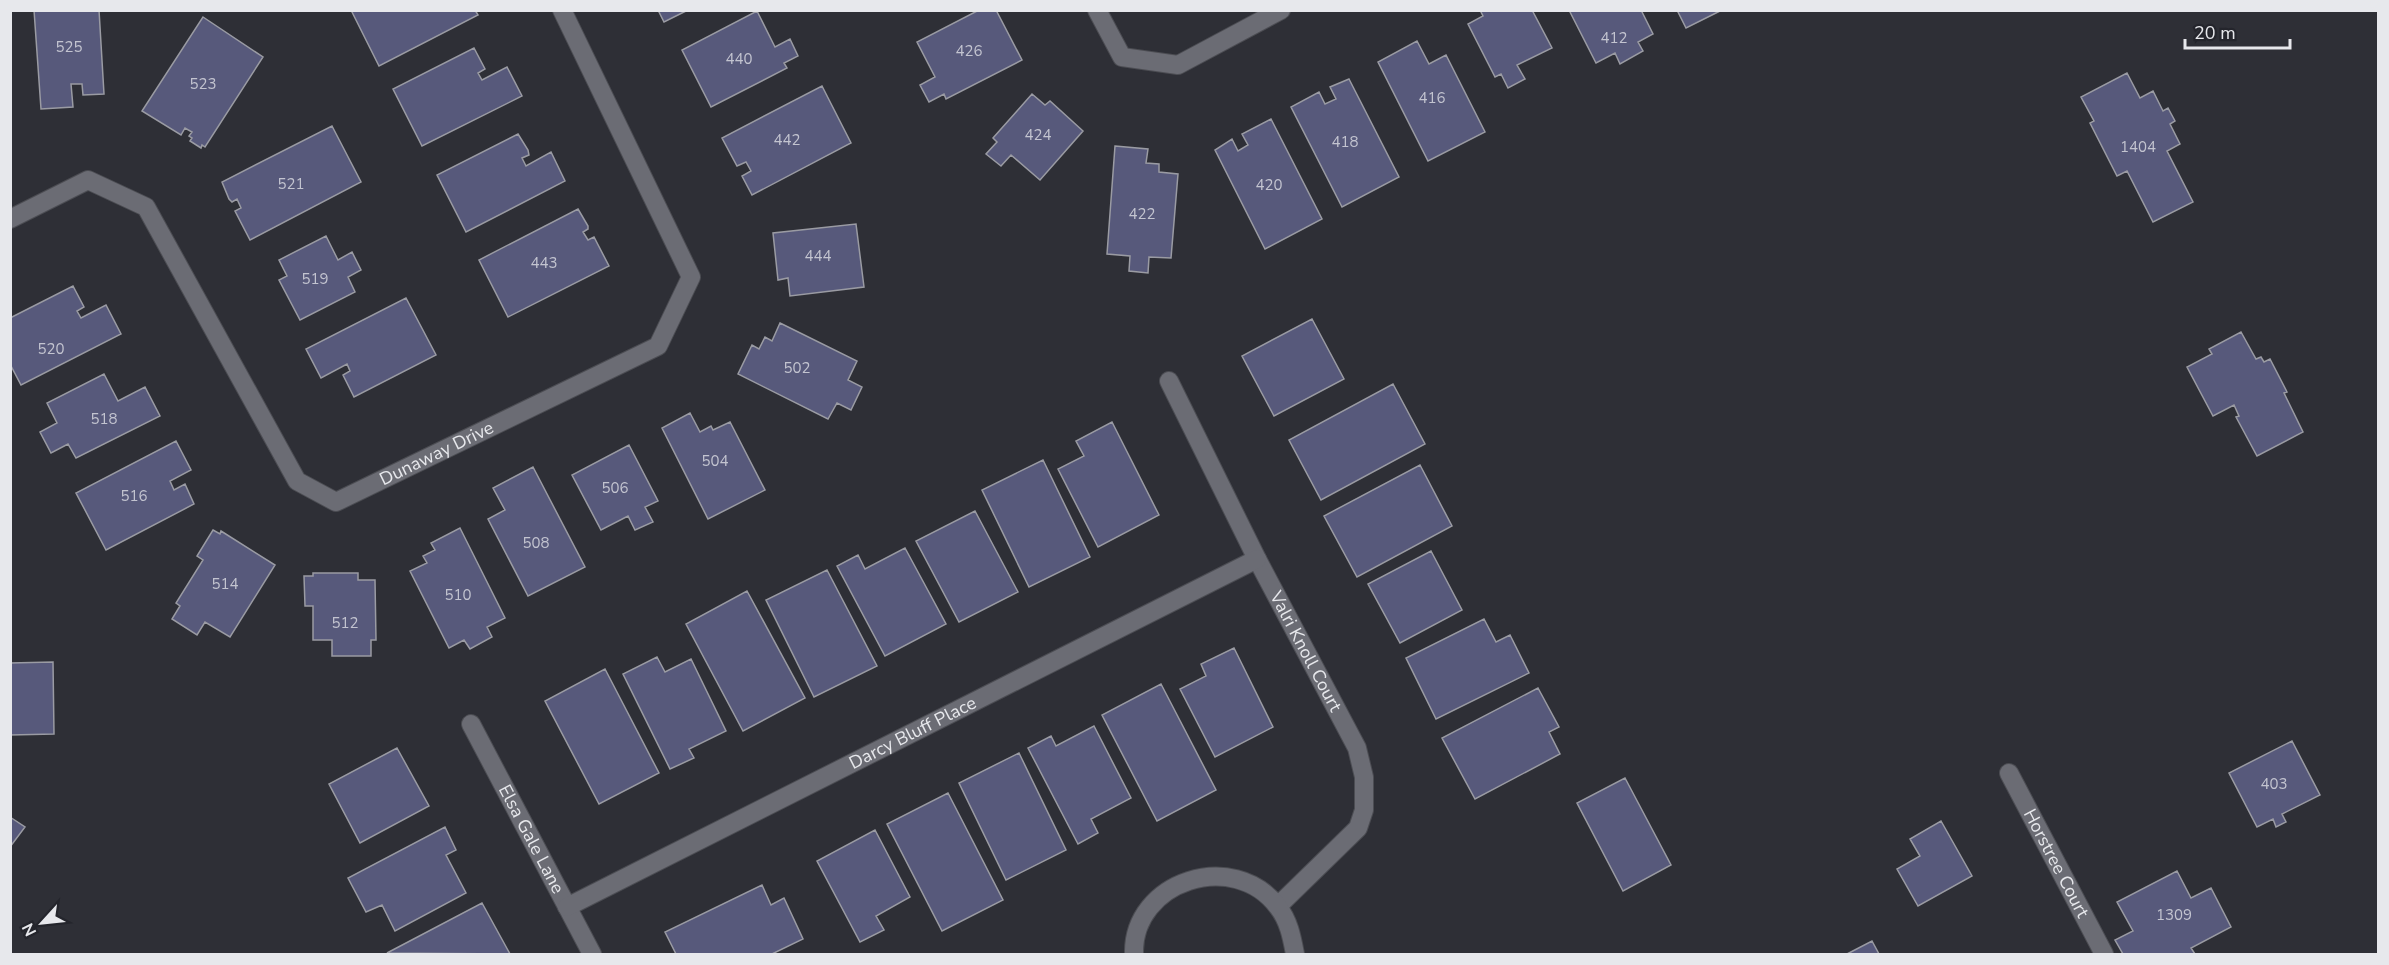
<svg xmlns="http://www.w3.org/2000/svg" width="2389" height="965" viewBox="0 0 2389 965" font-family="'Nunito Sans',sans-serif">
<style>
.building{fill:#57597b;stroke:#9a9ba3;stroke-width:1.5}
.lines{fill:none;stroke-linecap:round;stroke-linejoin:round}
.minor-casing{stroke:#4c4d53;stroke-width:20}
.minor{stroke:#6b6c74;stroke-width:18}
.labels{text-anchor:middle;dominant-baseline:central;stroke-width:4.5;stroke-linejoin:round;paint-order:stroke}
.number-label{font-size:15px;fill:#c3c4d0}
.street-label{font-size:18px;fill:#e7e8ec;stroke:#24252c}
</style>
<rect width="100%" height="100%" fill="#2e2f36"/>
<path class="building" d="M34 10H99L104 94 83 95 82 84H71L73 107 41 109Z
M351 10H475L478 15 379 66Z
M658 10H688L664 22Z
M979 10H996L1022 60 946 99 944 94 929 102 920 85 935 77 917 42Z
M1480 10H1532L1552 48 1517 65 1525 79 1508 88 1501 74 1495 77 1468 24 1483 16Z
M1569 10H1641L1653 34 1638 42 1643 51 1620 64 1615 53 1596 63Z
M1677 10H1722L1686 28Z
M757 11 775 47 790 39 798 56 784 63 787 68 711 107 682 50Z
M203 17 263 57 205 147 202 145 201 148 190 141 192 138 189 136 192 132 185 128 181 135 142 111Z
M1417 41 1429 64 1446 55 1485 132 1428 161 1378 62Z
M474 48 485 69 478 73 482 80 507 67 522 96 422 146 393 89Z
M2127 73 2140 98 2153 91 2163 111 2168 108 2175 121 2170 124 2180 144 2167 151 2193 202 2153 222 2127 171 2117 176 2090 123 2094 121 2081 97Z
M1349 79 1399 177 1342 207 1291 107 1319 92 1325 104 1336 99 1330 87Z
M822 86 851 143 752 195 742 176 751 171 746 162 737 166 722 138Z
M1032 94 1045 105 1050 101 1083 131 1040 180 1011 155 1001 166 986 154 997 142 993 138Z
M1271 119 1322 219 1265 249 1215 150 1232 139 1238 151 1248 145 1242 134Z
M332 126 361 182 250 240 235 211 241 208 237 199 232 202 229 199 222 182Z
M518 134 528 150 529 155 522 158 526 166 551 152 565 181 466 232 437 175Z
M1115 146 1148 149 1146 163 1159 164V172L1178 174 1171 258 1149 257 1148 273 1129 271 1130 256 1107 254Z
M578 209 588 226V229L583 232 588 240 594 237 609 266 508 317 479 260Z
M856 224 864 287 790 296 788 278 778 280 773 233Z
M326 236 338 260 352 252 361 270 348 277 355 292 300 320 279 280 287 276 279 260Z
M73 286 84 307 77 311 81 318 106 305 121 334 21 385 10 364V318Z
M406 298 436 355 354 397 343 375 350 371 347 364 321 378 306 349Z
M1312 319 1344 379 1274 416 1242 356Z
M780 323 857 361 848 380 862 387 851 410 837 403 828 419 738 374 752 345 759 349 765 337 772 341Z
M2241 332 2256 359 2261 357 2264 362 2270 359 2287 392 2284 393 2303 432 2257 456 2236 417 2239 416 2234 405 2213 416 2187 367 2212 354 2209 349Z
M104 374 118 401 145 387 160 416 76 458 68 444 51 453 40 432 57 423 47 403Z
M1393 384 1425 444 1321 500 1289 440Z
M690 413 700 432 711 426 713 430 730 422 765 490 708 519 662 428Z
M1112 422 1159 515 1098 547 1058 469 1084 456 1076 441Z
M176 441 191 470 170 481 174 490 185 484 194 504 106 550 76 493Z
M629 445 658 501 645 507 653 522 635 530 628 516 601 530 572 475Z
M1043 460 1090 557 1029 587 982 490Z
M1420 465 1452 526 1357 577 1324 516Z
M533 467 585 567 528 596 488 519 505 510 493 488Z
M975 511 1018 592 959 622 916 541Z
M460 528 505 618 487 627 492 637 470 649 464 640 449 648 410 571 427 563 423 556 435 550 431 543Z
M213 530 220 534 221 531 275 565 230 637 205 622 197 635 172 619 180 606 176 603 203 560 197 556Z
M905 548 946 624 885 656 837 566 858 555 865 569Z
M1431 551 1462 610 1400 643 1368 584Z
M827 570 877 666 814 697 766 600Z
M313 573H358V580H375L376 640H371V656H332V640H313V606H305L304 576H313Z
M747 591 805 698 743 731 686 624Z
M1484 619 1496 642 1510 635 1529 673 1436 719 1406 658Z
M1234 648 1273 727 1215 757 1180 689 1206 676 1201 664Z
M657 657 665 672 691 659 726 731 689 749 694 758 670 769 623 674Z
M53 662 54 734 10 735V663Z
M605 669 659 773 599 804 545 701Z
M1161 684 1216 790 1157 821 1102 715Z
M1538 688 1559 727 1549 732 1560 754 1475 799 1442 738Z
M1094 726 1131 798 1091 819 1098 833 1078 844 1028 748 1051 736 1056 746Z
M2292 741 2320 795 2282 814 2286 822 2276 827 2273 819 2257 827 2229 773Z
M397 748 429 806 360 843 329 784Z
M1019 753 1066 850 1006 880 959 783Z
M1625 778 1671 865 1623 891 1577 803Z
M948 793 1003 900 942 931 887 824Z
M10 817 25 827 10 847Z
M1941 821 1972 876 1918 906 1897 869 1920 856 1910 839Z
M445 827 456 850 446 855 466 893 395 931 382 905 366 912 348 878Z
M875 830 910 897 876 916 884 930 860 942 817 861Z
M2177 871 2191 898 2211 888 2231 927 2191 948 2195 954H2123L2115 940 2133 931 2117 902Z
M762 885 771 905 784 898 803 939 772 954H676L665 932Z
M482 903 510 954 387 953Z
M1872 941 1879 954H1847Z"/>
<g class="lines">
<g class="minor-casing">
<g id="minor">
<path d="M1097 10 1122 57 1178 65 1281 10"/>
<path id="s1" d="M10 219 88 180 146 207 297 481 336 502 658 346 691 277 562 10"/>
<path id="s2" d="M1169 381 1257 559 1357 748 1364 777V810L1358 828 1278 906"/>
<path id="s3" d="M471 724 592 954"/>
<path id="s4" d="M2009 773 2104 954"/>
<path id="s5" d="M567 907 1257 559"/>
<path d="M1134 954C1132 881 1234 848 1278 907 1289 921 1292 938 1295 954"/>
</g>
</g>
<use href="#minor" class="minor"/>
</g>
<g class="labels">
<g class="number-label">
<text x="1614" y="38">412</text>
<text x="69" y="47">525</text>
<text x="969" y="51">426</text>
<text x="739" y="59">440</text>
<text x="203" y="84">523</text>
<text x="1432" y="98">416</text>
<text x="1038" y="135">424</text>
<text x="787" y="140">442</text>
<text x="1345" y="142">418</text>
<text x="2138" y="147">1404</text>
<text x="291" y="184">521</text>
<text x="1269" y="185">420</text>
<text x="1142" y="214">422</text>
<text x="818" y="256">444</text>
<text x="544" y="263">443</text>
<text x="315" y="279">519</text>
<text x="51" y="349">520</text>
<text x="797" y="368">502</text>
<text x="104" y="419">518</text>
<text x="715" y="461">504</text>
<text x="615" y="488">506</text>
<text x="134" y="496">516</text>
<text x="536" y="543">508</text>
<text x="225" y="584">514</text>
<text x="458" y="595">510</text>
<text x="345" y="623">512</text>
<text x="2274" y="784">403</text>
<text x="2174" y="915">1309</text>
</g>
<g class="street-label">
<text stroke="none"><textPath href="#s1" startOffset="620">Dunaway Drive</textPath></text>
<text stroke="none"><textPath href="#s2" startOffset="303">Valri Knoll Court</textPath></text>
<text stroke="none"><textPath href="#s5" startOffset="387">Darcy Bluff Place</textPath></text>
<text stroke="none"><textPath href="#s3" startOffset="130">Elsa Gale Lane</textPath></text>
<text stroke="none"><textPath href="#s4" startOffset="102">Horstree Court</textPath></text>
</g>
</g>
<rect width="2389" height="965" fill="none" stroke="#e7e8ec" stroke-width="24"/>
<g transform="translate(42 923) rotate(243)" stroke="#24252c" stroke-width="4.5" paint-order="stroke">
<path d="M0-4.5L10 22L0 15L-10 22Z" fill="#e7e8ec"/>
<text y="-9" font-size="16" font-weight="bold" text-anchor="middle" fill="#e7e8ec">N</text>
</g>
<path d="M2185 39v9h105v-9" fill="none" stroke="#e7e8ec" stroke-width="3"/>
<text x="2194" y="39" font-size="18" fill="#e7e8ec" stroke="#24252c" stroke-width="4.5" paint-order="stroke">20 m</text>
</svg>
